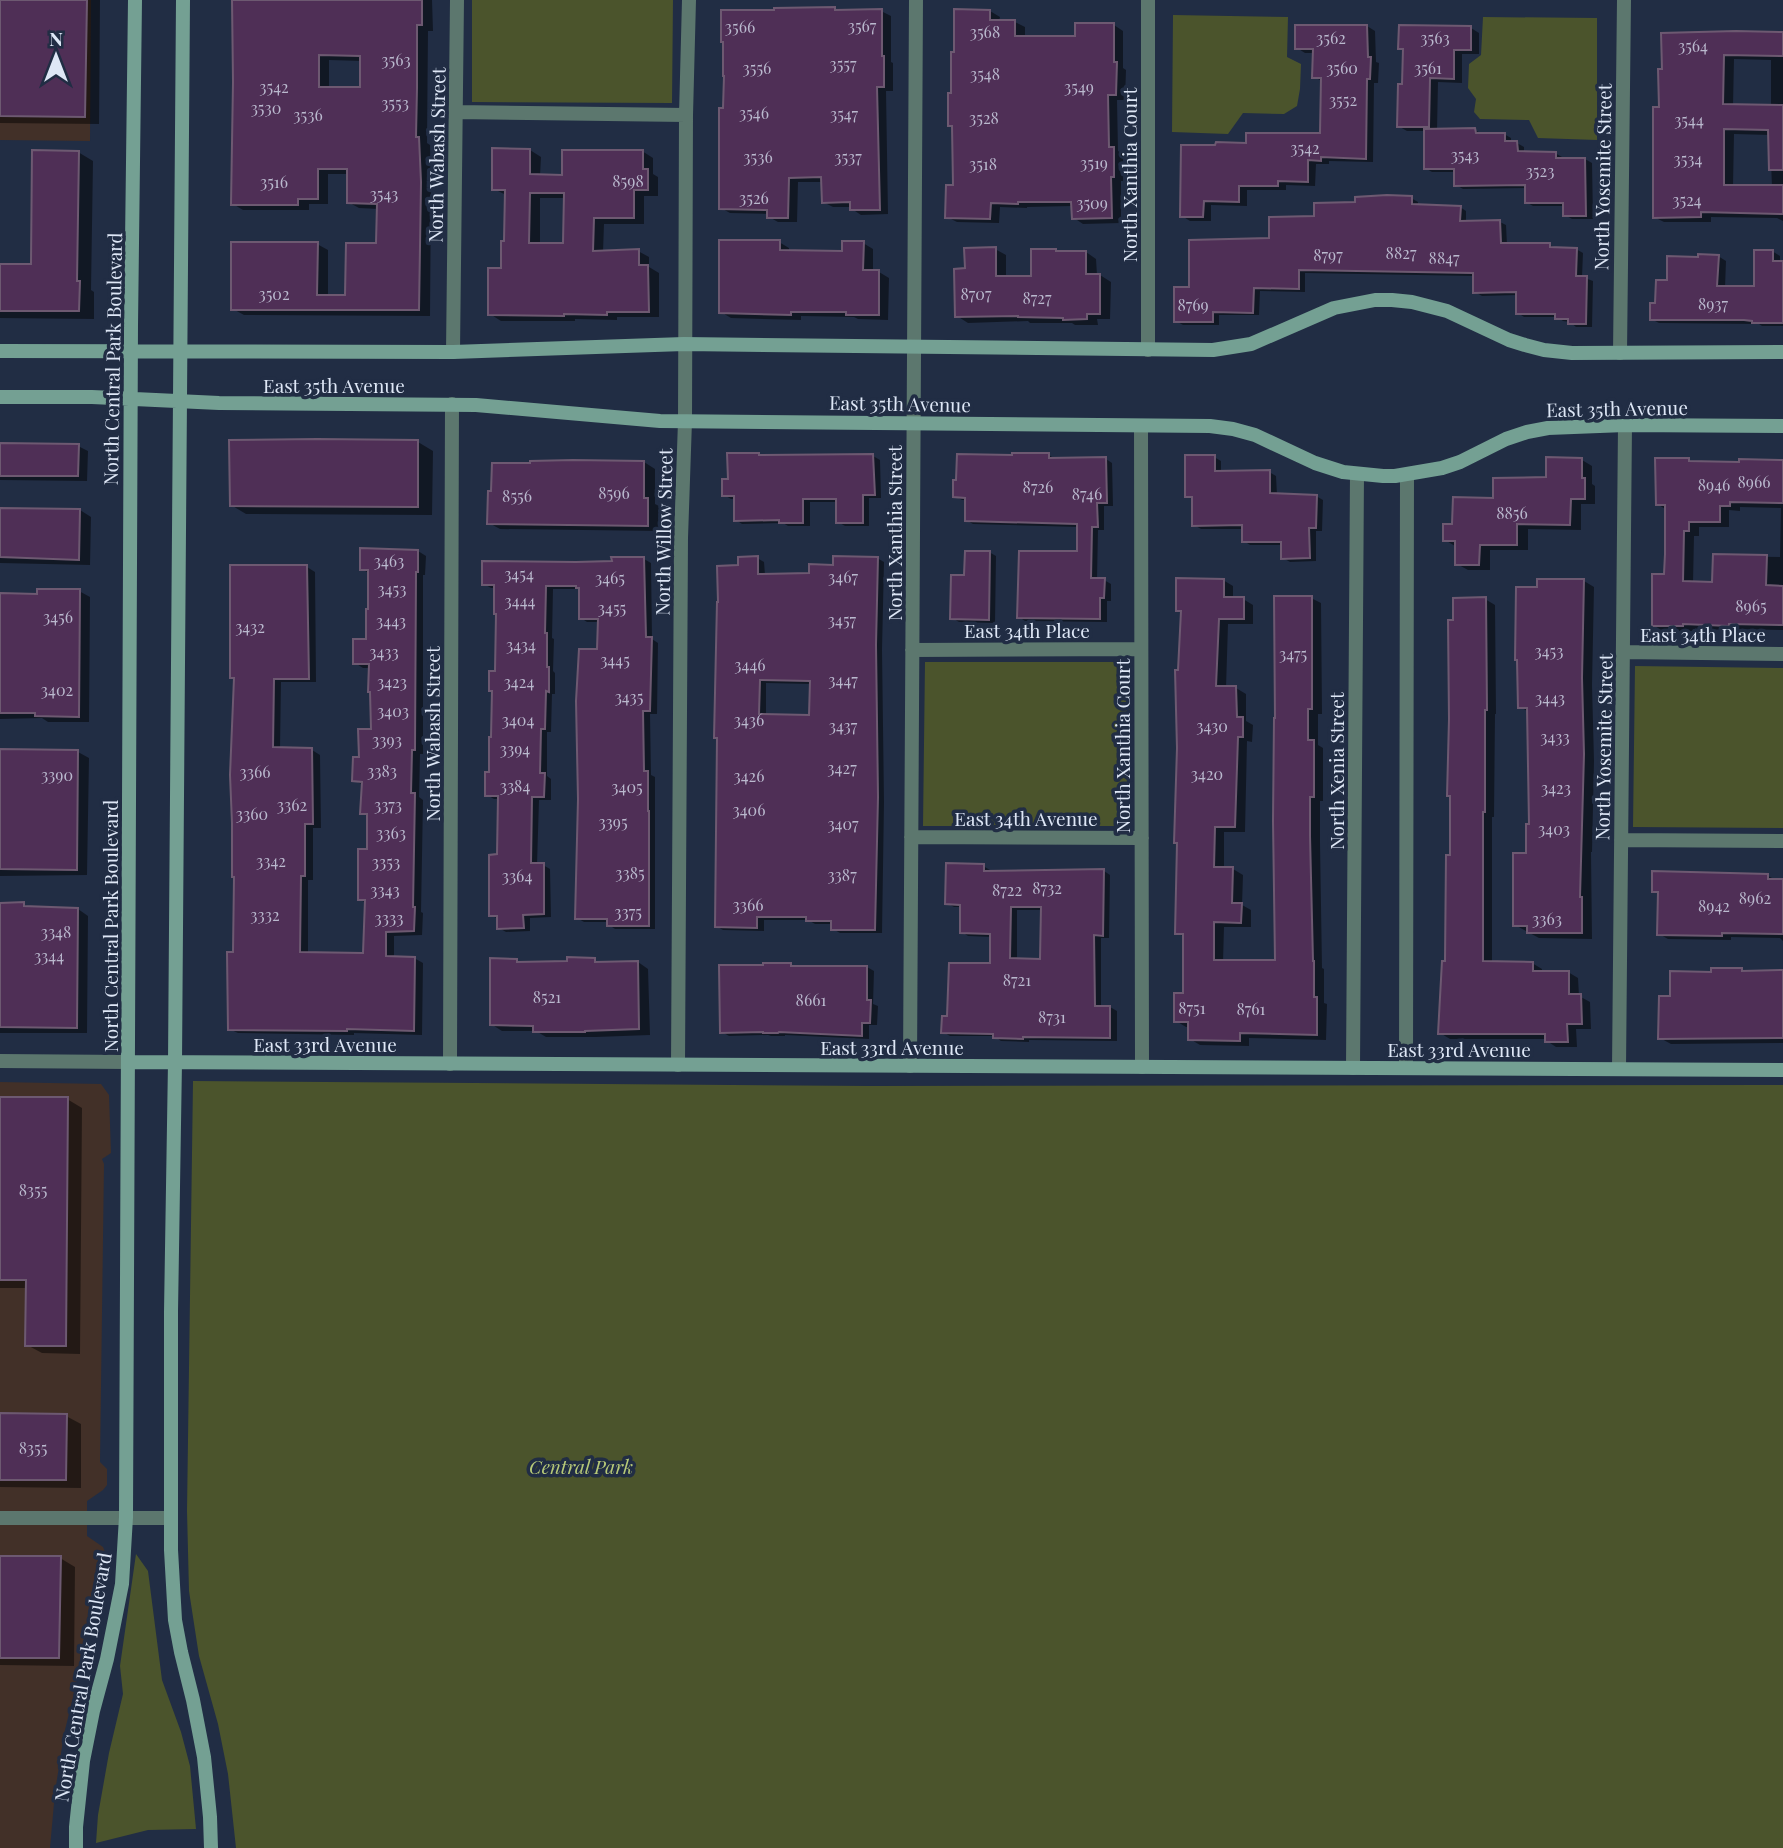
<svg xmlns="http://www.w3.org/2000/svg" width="1783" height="1848" viewBox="0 0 1783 1848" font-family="'Playfair Display',serif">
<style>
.commercial{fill:#423028}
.green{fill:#4b542c}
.shadow{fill:#0007;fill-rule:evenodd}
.building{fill:#4f2f56;stroke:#6d5971;stroke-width:2;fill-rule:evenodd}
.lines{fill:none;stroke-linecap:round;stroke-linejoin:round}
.street{stroke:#5c776e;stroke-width:14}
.secondary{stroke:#74a093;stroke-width:14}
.labels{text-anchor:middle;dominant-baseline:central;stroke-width:7;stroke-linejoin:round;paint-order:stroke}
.number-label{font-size:16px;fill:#bab9ce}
.street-label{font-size:19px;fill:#dee7f6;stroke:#212d44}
.park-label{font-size:19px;font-style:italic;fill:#b7c978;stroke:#212d44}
</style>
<rect width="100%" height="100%" fill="#212d44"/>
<path class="commercial" d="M0 0H91L90 141 0 140Z
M0 1082 101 1084 109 1095 111 1153 102 1159 104 1164 100 1462 107 1469V1485L103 1490 87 1501V1536L103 1547 107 1557V1564L99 1572 85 1648 64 1734 55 1792 50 1848H0Z"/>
<path class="green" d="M472 0H673L672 103 472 102Z
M1173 15 1288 17 1287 57 1301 64 1300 89 1297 106 1284 114 1243 113 1228 134 1172 132Z
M1483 17 1597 18V140L1538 138 1529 120 1480 119 1474 112 1476 99 1468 88 1469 64 1481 55Z
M925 662H1130L1129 826H923Z
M1635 666 1783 668V828L1633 827Z
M193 1081 870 1086 1783 1085V1848H236L228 1774 218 1724 199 1656 189 1591 187 1511Z
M136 1554 148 1571 162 1680 181 1732 190 1766 196 1829 148 1830 96 1843 98 1815 109 1753 123 1694 120 1666Z"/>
<path class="shadow" d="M0 0H100L99 124 0 123Z
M234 0H432L433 31H428L427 143 430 145 431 189 430 316 244 315 233 309 317 244 328 250V296L346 297 378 245 379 209 359 208 348 202 349 174H328V204H309V210H243L233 204ZM329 60 362 61V88L329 89Z
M835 9 839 11H881L891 16V62L893 63V91H886L888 214 861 215 852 209V207H833L823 202V182H798L797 222H778L769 217V214L730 213 721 208 725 110Z
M990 11 1000 17 999 21 1015 22 1025 27V38H1077L1114 25 1123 31V68L1126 70 1125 100H1117L1118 151 1123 154V181H1121V223L1083 224 1074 218 1073 206 1027 207V208L1000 207 999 223 957 222 947 217 955 187 954 127 950 125 953 95Z
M1367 26 1375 31 1376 62 1379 63 1378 83H1374L1373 162 1329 161V164H1316L1315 186 1286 185V190H1247V206L1211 205V221H1190L1182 216 1248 145 1322 135V81L1314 77 1315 53H1305L1297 48Z
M1471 28 1479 33V54H1462V83L1438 82 1437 130H1475L1482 134H1504L1511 138V143H1517L1524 147V153H1555L1562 157V160L1585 159 1592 163 1593 219H1572L1565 215V206H1533L1526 202V188L1463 189 1456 185V172H1432L1425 168 1426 131H1407L1398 126 1404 86V50L1400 48Z
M1783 34V221L1777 218 1711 217V222H1664L1654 217 1660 109V70ZM1734 59 1771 60V107L1733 106ZM1734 134 1770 135 1772 187 1733 186Z
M530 150 541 157 540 176 563 177 642 151 653 158V174L658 177V196H644V224H604L603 252 638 251 649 257V267L659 273V317H617V320L575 319V321H501L490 314 502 270 506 243V195L494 189ZM540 198H566L565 245H540Z
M78 152 93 161 91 290 94 292V319L0 318V265L33 266Z
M1411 198 1418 202V206L1460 207 1466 211V223L1500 222 1506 225 1507 245H1550L1557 249H1576L1583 253 1582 277 1593 281 1592 327H1576L1570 322 1563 321 1557 317H1524L1518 313V295L1482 296 1475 292V276L1305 273V292L1260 291 1259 315H1219V325H1183L1176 321 1190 288 1271 240 1316 218 1356 204Z
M779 242 789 248V252L844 253 863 243 873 249V272H879L889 278 888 320 858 319 854 317 801 316V320L731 318 721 312Z
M995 249 1006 255V277H1033L1056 251 1059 253 1086 252 1096 259 1097 275H1100L1111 282 1110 319H1097L1098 325H1075L1072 323H1030L1028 321 968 323 957 316 966 270Z
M1772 251 1780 256V285H1783V326H1762L1759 324 1659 323 1651 319 1669 282 1699 258 1718 256 1726 261 1725 288H1756Z
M418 442 433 451 432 515 246 514 231 505Z
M0 445 78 446 88 451 87 481 0 480Z
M1049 455 1055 459H1106L1112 463 1113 506H1104V530H1098L1097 579 1104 580 1111 584V601H1107V622L1025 621 1019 617 1079 552V527L973 524 966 520 967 500H962L955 496Z
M873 456 880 460 881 498H869V526H845L838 522V502H810V526H788L783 523 742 524 736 520V499H731L724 495Z
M1214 457 1221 461V473L1269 472 1276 476 1277 495 1316 496 1323 500 1322 531H1316V561L1290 562 1283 558V545H1250L1244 541V529H1201L1194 525V500L1187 496Z
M1582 460 1592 466V484L1595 486V504H1581V530L1528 529V550H1490V570H1468L1457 564 1455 546 1445 540 1454 525 1495 500 1548 479Z
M1688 460 1693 463 1740 464 1783 461V630L1738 629V630L1693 629 1692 631H1663L1653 625 1665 575 1667 510 1657 504ZM1740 507 1781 508 1780 557 1715 556 1714 584 1693 583 1694 536H1699V527H1729V510L1740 511Z
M644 462 655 469V504L659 506V531L500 529 489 523Z
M0 510H80L91 517 90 565 0 563Z
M418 551 426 556 425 575H423V754H420L419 797 423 800 421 912 423 913 422 935 394 936V958H414L423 963 422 1035 354 1033V1035L238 1033 229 1029 234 953 235 679 232 677 307 567 315 572 316 682H281L280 749 312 750 320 755 321 828H313V880H308V954L365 955 366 903 359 899 369 851V817L362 813 363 785 354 780 373 730 370 668H363L355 663 368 641 370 574 362 569Z
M989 552 996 556 995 623 959 622 952 618 966 577Z
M757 558 764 562 765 575H811L835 566 877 558 884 562 882 650 884 802 882 933H840L833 929V924H815L808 920H764V931L723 930 716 926 740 567ZM766 683 812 684 811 717 766 716Z
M644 559 651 563 652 639 658 643 657 714H650L651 775 655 777V929H615L609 925V922H584L577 918 599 651V622H587L581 618V589H553L552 638 554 639 553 671 555 673V694H552L551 732H547V776L551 779V800H539L537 865H543L550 869 551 917 530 918V931L506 932 499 928 498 919 491 915 499 856 500 799H494L487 795 490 774 497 673 496 588H491L484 584Z
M1223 580 1233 586V599H1243L1253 605V624H1228L1226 688H1236L1246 694V721L1253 725 1252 742 1247 741 1245 832H1224V869H1233L1243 875 1242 905 1251 910V927H1224L1223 962H1277L1311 598 1321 603 1322 714H1318V745L1323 748V801H1320V843L1322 968 1324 969V1003L1327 1004 1326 1040 1249 1038V1046L1200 1045 1190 1039V1027H1186L1176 1021 1184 995 1185 937 1177 933 1180 671 1182 612 1178 610Z
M1584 581 1594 587 1592 685 1594 761 1592 852H1591L1592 939 1539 938 1515 925 1527 855 1531 826 1529 712 1520 707 1539 589Z
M79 591 90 597 89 722H48L42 718 0 719V595L39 596Z
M1485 599 1495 605 1496 714H1495L1494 817H1492V963H1532L1542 969V973L1568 972 1578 978 1579 996 1590 1002 1591 1029H1576L1577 1047H1556L1547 1041V1039H1450L1440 1033 1447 963 1452 856 1455 622Z
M0 751 78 752 89 758 87 875 0 876Z
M983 866 990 870V872L1104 871 1110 875 1109 938H1101V1007H1110L1117 1011V1041L1029 1040V1042L1001 1041 994 1036H950L943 1032 949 1018 991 965 992 937 968 936 962 932V907H954L947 903ZM1017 910H1043L1042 961 1017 960Z
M1768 876 1776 880H1783V941L1780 938 1731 937V940L1668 939 1659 934 1660 894 1654 891Z
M23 904 30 908 78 909 88 916 87 1033H0V905Z
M594 960 600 963 638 962 648 969 650 1035 596 1037H546L536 1031H502L491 1024 517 961 522 963Z
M791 965 795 967H867L874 971 873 1004 878 1006 877 1025H869V1039L785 1035V1036H771L768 1035 729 1036 722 1032Z
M1742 970 1746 973 1783 972V1043L1671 1044 1660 1038 1672 997 1713 974Z
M67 1099 82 1108 80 1354 42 1353 27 1345 28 1288H0V1216Z
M0 1415 66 1416 81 1424V1488L0 1487Z
M0 1558H60L75 1567 74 1666 0 1665Z"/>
<path class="building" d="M0 0H87L85 117 0 116Z
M232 0H422V25H417V88L416 137H419L421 182 419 310H231V242H318L317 295H345L346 243H376L377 204 347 203V169H318V199H298V205H231L233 82ZM319 55 360 56V87H319Z
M835 7V10L882 9V56H884V87H877L880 210H850V202L822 203 821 177 789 178 788 218H767V210L719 209V108H723L724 76H723V42H721V10H774V8Z
M954 9 990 10V20H1015V36H1075V23H1114V62H1117L1116 95H1108L1109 147H1114V177H1111L1112 218 1072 219 1071 202H1018V204L991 203 990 219 945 218 946 185H953L952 126H948V93H951V52H954Z
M1295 25H1367L1368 57H1371L1370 79H1367L1366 159 1321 157V161L1308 160V182L1278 181V186H1239V202L1204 201 1203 217H1180L1181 145H1215L1216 142 1246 143V133H1320L1321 78H1312L1313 49H1295Z
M1399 25 1471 26V50H1454V79L1430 78 1429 127H1397L1398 84H1402L1403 49H1398Z
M1736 31 1783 32V56L1724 55 1723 104 1783 105V170H1769L1768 130 1724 129V185H1783V214L1701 212V217L1653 218V107H1659L1658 69H1662L1661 33Z
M1475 128 1476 133H1505V141H1517L1518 151 1556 152V158H1585L1586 216H1563V203H1525V185L1454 186V169H1424V129Z
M492 148 530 149V174L562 175V150H643V169H648V190H634V218H594L593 251 639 249V265H648L649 312H607V315L564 314V316L488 315V268H501V241H504L505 190H492ZM530 193H564L563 243H529Z
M32 150 79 151 77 281H80L79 311H0V264H31Z
M1387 195 1412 196V204L1461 206 1460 221 1500 220 1501 243H1550V247L1577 248 1576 276H1587L1586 324H1568V319H1555V314H1516V292L1473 293V273L1299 270V289L1254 288 1253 313 1213 312V322H1174V287H1189V240L1269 238V217L1314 216V203L1355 202V197Z
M719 240H780V250L842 251V241H864L863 270H879V315H846V312H791V315L719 313Z
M996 247V276H1031V249H1056V251H1086V274H1100V314H1087V319L1063 320V318L1018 317V316L955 317 954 269 965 268 964 248Z
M1754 250H1773V261H1783V323H1752V321L1744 320H1650V303H1655L1656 280H1667V256L1698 257V254L1719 255 1717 286H1754Z
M317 439 418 440V507L230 506 229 440Z
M0 443 79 444 78 476H0Z
M727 453H759V455L873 454 875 495H863V523H836V499H803V523H779V520L734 521V496H722V479H728Z
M1012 453H1049V458L1106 457 1107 503H1097L1098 527H1092L1091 578H1105L1104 598H1100V619L1017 618 1019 551H1077V524L965 521V498L953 497V480H956L957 454 1012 455Z
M1185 455H1215V471L1270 470V493L1317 495 1316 528H1309L1310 558 1281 559V542H1242V525L1192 526V497H1185Z
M1546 457 1582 458V478H1585V499H1571L1570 525 1517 524V545H1480L1479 565H1455V541H1443V524H1452L1453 497 1493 498V478L1546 477Z
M1655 458H1689V461L1739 462V459L1783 460V503L1730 502V506H1720V522H1689V531H1684L1683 581 1712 582 1713 554 1767 555 1766 585 1783 586V625L1729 624V626L1683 624V626H1652V574H1664L1665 554V505H1656Z
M573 460 644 461V498H648V526L487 524 488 491H491L492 463H530V461Z
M0 508 80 509 79 560 0 557Z
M360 548 418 550V572H416L415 750H412L411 793H415L413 907H415L414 931 386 932V956L415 957 414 1031 347 1029V1031L228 1030 227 952H233L234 877H232V823L230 775 234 678H230V565H307L309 679H274L273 747 312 748 313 824H305V876H301L300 952 363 953 365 900H358V849H367V814H360L362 782 352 781 353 757H359L358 729H371L370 692H368L369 664H353V639H366V609H368V570H360Z
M965 551H990L989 620 950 619 951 575H964Z
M758 556V574L809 573V564L833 565V556L878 557 876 645 878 797 875 930H831V921H806V917H757V928L715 927 717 738H714L717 602H718L717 566 738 565V557ZM760 680 810 681 809 715 759 714Z
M611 557H644L646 637H652L650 711H643L644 771H648V811H649V926H607V919H575L578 799 576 701 579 649H597L598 619H579V588H576V586H546L545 633H547V667H549V692L546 691 545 729H541L540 773H545L544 797H532L531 863H544V914L523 915 524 928 497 929V916H489V855L497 854 498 796H485V772H489V737H491L492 691H489V671H495L496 614H494V585H482V561L576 562 612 561Z
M1176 578 1224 579V597H1244V619H1219L1216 686H1236L1237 717H1243V737H1238L1235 827H1215L1214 867H1233L1232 903H1242L1241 923 1214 922V960H1275L1273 821 1274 718H1275L1274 596H1312V709H1308V740H1314V797H1310V836L1313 961H1314V997H1317V1035L1240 1033V1041L1188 1040V1022H1174V993H1183V934H1175L1177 843H1174L1177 748 1175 670H1178L1181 611H1176Z
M1537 579H1584L1582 678 1584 754 1580 897H1582V933H1527V926H1513V853H1526V824H1529L1527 708H1518L1517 660H1515L1516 587H1537Z
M37 589H80L79 717 35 716V713H0V593L37 594Z
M1486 597 1487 710H1485V812H1483V961L1533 962V971H1569V994H1581L1582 1024H1567L1568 1042H1545V1034H1438L1442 961H1445L1446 855H1450V796H1447L1449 719 1448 620H1453V598Z
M0 749 78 750 77 870 0 869Z
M946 863 984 864V871L1104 869 1103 936 1094 935 1095 1006H1110V1038L1023 1037V1039L993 1038V1034L941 1033 942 1016H947L949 963H990V934L960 933V905L945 904ZM1011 907H1041L1040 959 1010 958Z
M1652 871 1768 874V879H1783V934L1722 933V936L1657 935 1658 892H1652Z
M24 902V906L78 908 77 1028 0 1027V903Z
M567 957 595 958V962L638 961 639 1029 585 1031V1032H533V1026L490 1025V958L517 959V962L567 961Z
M763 963H791V966H867V1000H871L870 1023H862V1036L779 1032 778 1033H763V1032L720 1033 719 965H763Z
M1711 968H1742V971L1783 970V1038L1658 1039 1659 996H1670V971L1711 972Z
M0 1097H68L66 1346H25L26 1280H0Z
M0 1413 67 1414 66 1480H0Z
M0 1556H61L59 1658H0Z"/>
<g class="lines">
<path class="street" d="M1148 0V350
M456 112 686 115
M453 352 457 0
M1620 353 1624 0
M1141 426 1142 1067
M912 650 1141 649
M1623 652 1783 654
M911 837 1142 838
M1621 840 1783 841
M0 1061 128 1062
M450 1064 452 404
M678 1065 681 538 685 421 686 115 689 0
M910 1066 916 0
M1353 1068 1357 474
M1406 1068 1407 475
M1619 1069 1625 425
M0 1518H171"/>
<path class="secondary" d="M183 0 175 1062 171 1312V1550L175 1620 181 1652 193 1700 204 1757 210 1817 211 1848
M0 351 453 352 684 344 1213 350 1251 344 1334 308 1375 300H1392L1412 302 1447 311 1509 340 1525 345 1544 350 1572 353 1783 352
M0 397H92L219 403 476 405 660 421 1210 426 1233 429 1255 435 1315 463 1343 472 1383 476H1395L1442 468 1460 462 1506 439 1527 432 1548 428 1625 425 1783 426
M128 1062 1783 1070
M76 1848V1827L83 1761 93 1711 107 1659 122 1584 126 1517 131 325 135 0"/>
</g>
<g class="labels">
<g class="number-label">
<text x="862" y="25">3567</text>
<text x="740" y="26">3566</text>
<text x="985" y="31">3568</text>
<text x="1331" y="37">3562</text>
<text x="1435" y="37">3563</text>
<text x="1693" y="45">3564</text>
<text x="396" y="59">3563</text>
<text x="843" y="63">3557</text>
<text x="757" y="67">3556</text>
<text x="1342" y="67">3560</text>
<text x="1428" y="67">3561</text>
<text x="985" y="73">3548</text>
<text x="274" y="86">3542</text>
<text x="1079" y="86">3549</text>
<text x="1343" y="99">3552</text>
<text x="395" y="102">3553</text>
<text x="266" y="107">3530</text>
<text x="754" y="112">3546</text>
<text x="844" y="113">3547</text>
<text x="308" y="114">3536</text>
<text x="984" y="117">3528</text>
<text x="1689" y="119">3544</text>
<text x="1305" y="147">3542</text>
<text x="1465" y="154">3543</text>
<text x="758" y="156">3536</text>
<text x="848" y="156">3537</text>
<text x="1688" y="158">3534</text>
<text x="1094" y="162">3519</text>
<text x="983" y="163">3518</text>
<text x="1540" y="170">3523</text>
<text x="628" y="180">8598</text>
<text x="274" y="181">3516</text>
<text x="384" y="193">3543</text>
<text x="754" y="197">3526</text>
<text x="1687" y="199">3524</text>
<text x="1092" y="202">3509</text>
<text x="1401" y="252">8827</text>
<text x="1328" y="254">8797</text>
<text x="1444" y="257">8847</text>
<text x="274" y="293">3502</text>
<text x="976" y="293">8707</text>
<text x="1037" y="297">8727</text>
<text x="1713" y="303">8937</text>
<text x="1193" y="304">8769</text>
<text x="1754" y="481">8966</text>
<text x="1714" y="484">8946</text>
<text x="1038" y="486">8726</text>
<text x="614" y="492">8596</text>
<text x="1087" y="493">8746</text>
<text x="517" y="495">8556</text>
<text x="1512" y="512">8856</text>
<text x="389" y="560">3463</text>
<text x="519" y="573">3454</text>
<text x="843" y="576">3467</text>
<text x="610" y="577">3465</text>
<text x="392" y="588">3453</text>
<text x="520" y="600">3444</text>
<text x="1751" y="605">8965</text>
<text x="612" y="607">3455</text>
<text x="58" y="616">3456</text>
<text x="842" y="619">3457</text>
<text x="391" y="620">3443</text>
<text x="250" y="626">3432</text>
<text x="521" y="644">3434</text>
<text x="1549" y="650">3453</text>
<text x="384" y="651">3433</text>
<text x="1293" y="653">3475</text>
<text x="615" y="659">3445</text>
<text x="750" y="664">3446</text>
<text x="843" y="679">3447</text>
<text x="392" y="681">3423</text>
<text x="519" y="681">3424</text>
<text x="57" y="689">3402</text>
<text x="629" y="696">3435</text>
<text x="1550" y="697">3443</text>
<text x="393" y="710">3403</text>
<text x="518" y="719">3404</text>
<text x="749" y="719">3436</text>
<text x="843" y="725">3437</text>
<text x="1212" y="725">3430</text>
<text x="1555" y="736">3433</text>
<text x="387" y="739">3393</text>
<text x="515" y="748">3394</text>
<text x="842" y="767">3427</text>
<text x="382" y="770">3383</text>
<text x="255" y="771">3366</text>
<text x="1207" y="773">3420</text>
<text x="57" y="774">3390</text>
<text x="749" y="775">3426</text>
<text x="515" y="785">3384</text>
<text x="627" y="786">3405</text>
<text x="1556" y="787">3423</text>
<text x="292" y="804">3362</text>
<text x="388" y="804">3373</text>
<text x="749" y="809">3406</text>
<text x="252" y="813">3360</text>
<text x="613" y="821">3395</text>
<text x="843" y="823">3407</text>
<text x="1554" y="828">3403</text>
<text x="391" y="832">3363</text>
<text x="271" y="860">3342</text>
<text x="386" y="861">3353</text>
<text x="630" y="872">3385</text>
<text x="842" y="874">3387</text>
<text x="517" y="875">3364</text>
<text x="1047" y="887">8732</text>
<text x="385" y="889">3343</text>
<text x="1007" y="889">8722</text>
<text x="1755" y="897">8962</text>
<text x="748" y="904">3366</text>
<text x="1714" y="905">8942</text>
<text x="628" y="911">3375</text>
<text x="265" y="914">3332</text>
<text x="389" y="917">3333</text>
<text x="1547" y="918">3363</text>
<text x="56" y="931">3348</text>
<text x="49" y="955">3344</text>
<text x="1017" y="979">8721</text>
<text x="547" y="996">8521</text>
<text x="811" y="999">8661</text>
<text x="1192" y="1007">8751</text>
<text x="1251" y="1008">8761</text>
<text x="1052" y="1016">8731</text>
<text x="33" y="1189">8355</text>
<text x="33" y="1447">8355</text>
</g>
<g class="street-label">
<text transform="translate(436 155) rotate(-89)">North Wabash Street</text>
<text transform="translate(1129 175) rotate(-90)">North Xanthia Court</text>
<text transform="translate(1602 177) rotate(-89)">North Yosemite Street</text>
<text transform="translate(112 359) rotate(-89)">North Central Park Boulevard</text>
<text x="334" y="385">East 35th Avenue</text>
<text transform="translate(900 403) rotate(1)">East 35th Avenue</text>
<text transform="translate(1617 408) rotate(-1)">East 35th Avenue</text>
<text transform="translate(663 532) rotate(-89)">North Willow Street</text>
<text transform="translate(894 533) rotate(-90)">North Xanthia Street</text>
<text x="1027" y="630">East 34th Place</text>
<text x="1703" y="634">East 34th Place</text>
<text transform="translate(432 734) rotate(-90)">North Wabash Street</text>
<text transform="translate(1122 746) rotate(-90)">North Xanthia Court</text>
<text transform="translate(1603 747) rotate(-89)">North Yosemite Street</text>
<text transform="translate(1336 771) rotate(-90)">North Xenia Street</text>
<text x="1026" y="818">East 34th Avenue</text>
<text transform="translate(110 926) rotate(-90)">North Central Park Boulevard</text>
<text x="325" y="1044">East 33rd Avenue</text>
<text x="892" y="1047">East 33rd Avenue</text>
<text x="1459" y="1049">East 33rd Avenue</text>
<text transform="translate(82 1677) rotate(-80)">North Central Park Boulevard</text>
</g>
<g class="park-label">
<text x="581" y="1466">Central Park</text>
</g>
</g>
<g transform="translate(56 56)" stroke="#212d44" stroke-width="5" paint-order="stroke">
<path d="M0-5L12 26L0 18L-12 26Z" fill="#dee7f6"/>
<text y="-10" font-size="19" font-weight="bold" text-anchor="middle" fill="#dee7f6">N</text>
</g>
</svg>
